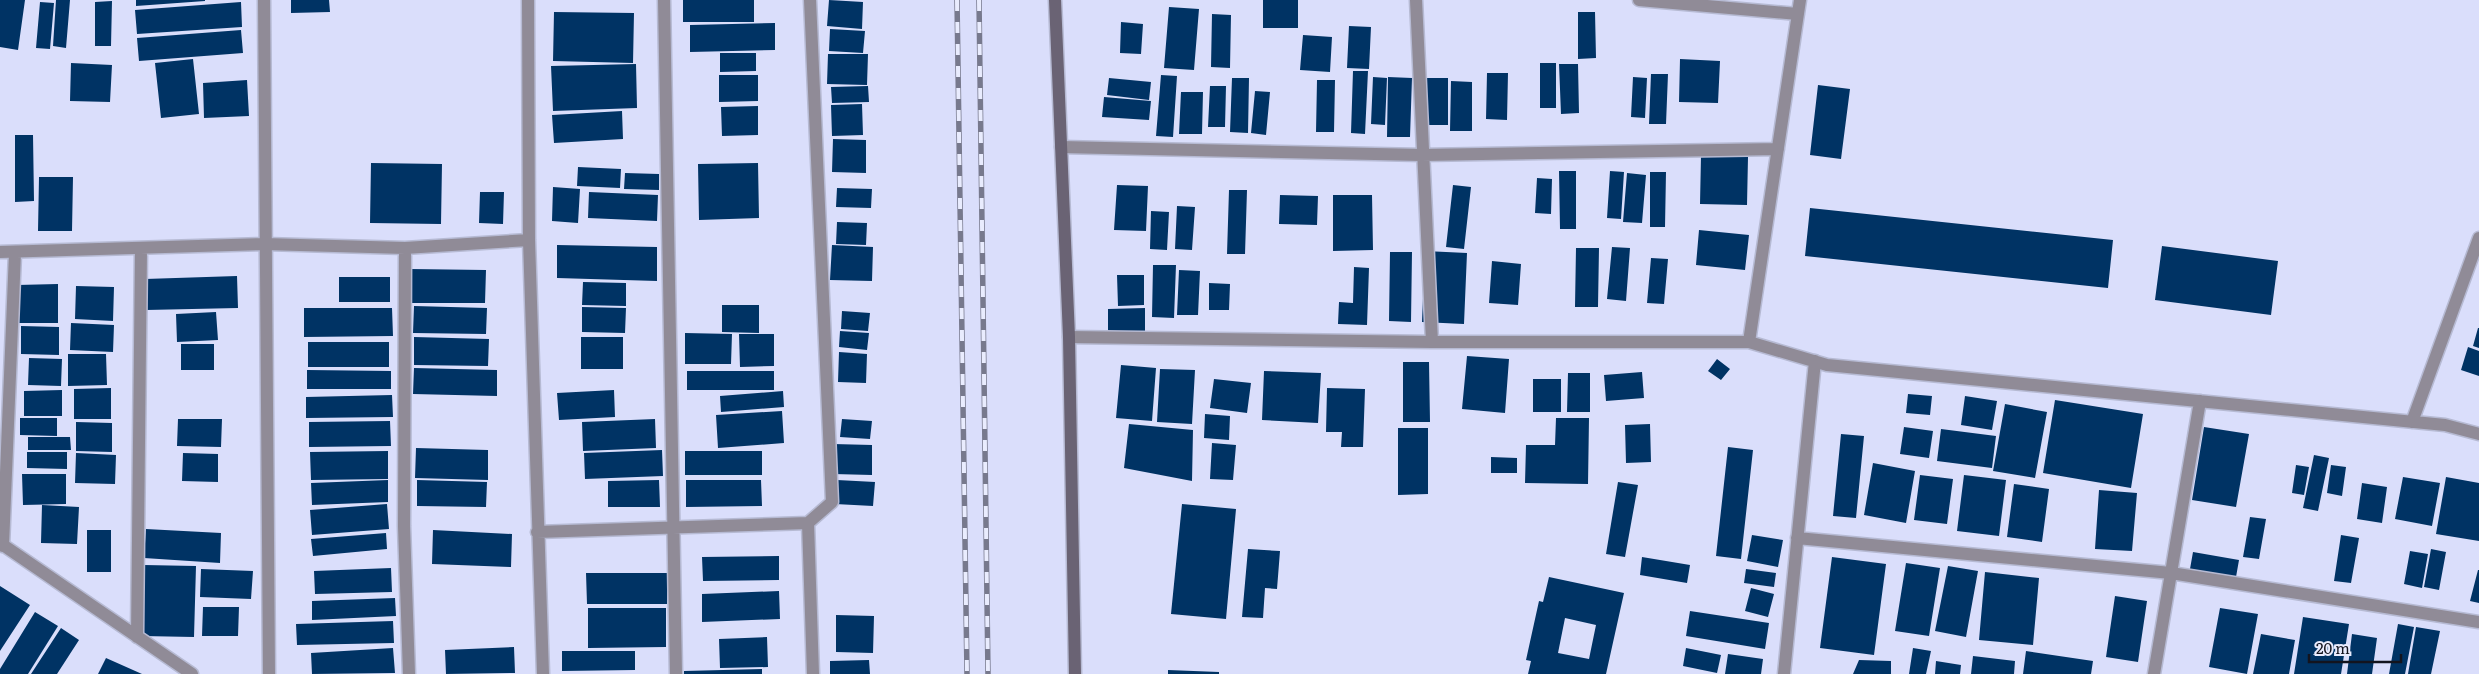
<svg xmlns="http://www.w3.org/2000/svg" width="2479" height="674" viewBox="0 0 2479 674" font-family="Literata,serif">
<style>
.building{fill:#003364;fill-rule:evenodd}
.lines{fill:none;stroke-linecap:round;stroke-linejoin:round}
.street-casing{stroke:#b6bad3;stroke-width:15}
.secondary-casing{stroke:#b6bad3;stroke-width:15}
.street{stroke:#908b97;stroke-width:12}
.secondary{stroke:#6a6374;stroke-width:12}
.rail-casing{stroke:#77798d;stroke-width:5.5}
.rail{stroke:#e9ecfe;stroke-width:4;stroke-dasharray:11;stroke-linecap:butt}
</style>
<rect width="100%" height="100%" fill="#dadefb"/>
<path class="building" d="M0 0H25L18 50 0 47Z
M56 0H70L66 48 53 46Z
M136 0H205V1L136 6Z
M291 0H329L330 12 291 13Z
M683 0H754V22H683Z
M829 0 863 2 862 29 827 26Z
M1263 0H1298V28H1263Z
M112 1 111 46H95V2Z
M40 2 54 3 50 49 36 48Z
M241 2 242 27 137 34 135 10Z
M1169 7 1199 9 1194 70 1164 68Z
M554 12 634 13 633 63 553 61Z
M1578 12H1595L1596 58 1578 59Z
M1212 14 1231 15 1230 68 1211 67Z
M1121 22 1143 24 1141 54 1120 53Z
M775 23V50L690 52V25Z
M1349 26 1371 27 1369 69 1347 68Z
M830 29 865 31 863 53 829 51Z
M241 30 243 53 139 61 137 38Z
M1303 35 1332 37 1330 72 1300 70Z
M720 53H756V71L720 72Z
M828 54H868L867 85 827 84Z
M193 59 199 114 161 118 155 63Z
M1680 59 1720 61 1718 103 1679 102Z
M71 63 112 65 110 102 70 101Z
M1540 63H1556V108H1540Z
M636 64 637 108 553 111 551 66Z
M1559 64H1578L1579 113 1561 114Z
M1353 71H1368L1365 134 1351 133Z
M1487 73H1508L1507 120 1486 119Z
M1651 74H1668L1666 124H1649Z
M719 75H758V101L719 102Z
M1161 75 1177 76 1173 137 1156 136Z
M1373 77 1387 78 1385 125 1371 124Z
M1388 77 1412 78 1410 137H1387Z
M1633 77 1647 78 1645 118 1631 117Z
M1109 78 1151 82 1149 100 1107 95Z
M1232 78H1249L1248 133 1230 132Z
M1425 78H1448V125H1425Z
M247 80 249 116 204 118 203 83Z
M1317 80H1335L1334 132H1316Z
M1451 81 1472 82V131H1450Z
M1818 85 1850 89 1841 159 1810 155Z
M868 86 869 102 832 103 831 87Z
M1210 86H1226L1225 127H1208Z
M1255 91 1270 92 1266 135 1251 133Z
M1181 92H1203L1202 134H1179Z
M1104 97 1151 101 1149 120 1102 117Z
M862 104 863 135 832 136 831 105Z
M758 106V135L722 136 721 107Z
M622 111 623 139 554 143 552 115Z
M15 135H33L34 201 15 202Z
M833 139 866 140V173L832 172Z
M1701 156 1748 157 1747 205 1700 204Z
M371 163 442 164 441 224 370 223Z
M758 163 759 218 699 220 698 164Z
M578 167 621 169 620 188 577 186Z
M1559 171H1576V229H1560Z
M1610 171 1624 172 1621 219 1607 218Z
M1650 172H1666L1665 227H1650Z
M625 173 659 174V190L624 189Z
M1627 173 1646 175 1642 223 1623 222Z
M39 177H73L72 231H38Z
M1537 178 1552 179 1551 214 1535 213Z
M1117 185 1148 186 1146 231 1114 230Z
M1453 185 1471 187 1464 249 1446 247Z
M553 187 580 189 578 223 552 221Z
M837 188 872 189 871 208 836 207Z
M1229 190H1247L1245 254H1227Z
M480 192H504L503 224 479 223Z
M589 192 658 195 657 221 588 218Z
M1280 195 1318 196 1317 225 1279 224Z
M1333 195H1372L1373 250 1333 251Z
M1177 206 1195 207 1192 250 1175 249Z
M1810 208 2113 240 2108 288 1805 256Z
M1151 211 1169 212 1167 250 1150 249Z
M837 222 867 223 866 245 836 244Z
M1699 230 1749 235 1745 270 1696 265Z
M557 245 657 247V281L557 278Z
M832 245 873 247 872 281 830 280Z
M2162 246 2278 261 2271 315 2155 300Z
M1612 247 1630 248 1626 301 1607 299Z
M1576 248H1599L1598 307H1575Z
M1425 251 1467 253 1464 324 1422 322Z
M1390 252H1412L1411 322 1389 321Z
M1651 258 1668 259 1664 304 1647 303Z
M1492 261 1521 264 1518 305 1489 303Z
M1153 265H1176L1174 318 1152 317Z
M1354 267 1369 268 1367 325 1338 324 1339 302 1353 303Z
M410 269 486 270 485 303H410Z
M1179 270 1200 271 1198 315H1177Z
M1117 275H1144V305L1118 306Z
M237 276 238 308 146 310 145 279Z
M339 277H390V302H339Z
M583 282 626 283V306L582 305Z
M1209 283 1230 284 1229 310H1209Z
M58 284V323H17V285Z
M76 286 114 287 113 321 75 319Z
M722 305H759V333L722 332Z
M414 306 487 308 486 334 413 333Z
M582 307 626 308 625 333 582 332Z
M304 308H392L393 336 304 337Z
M1145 308V333H1108V309Z
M842 311 870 313 868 331 841 329Z
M216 312 218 340 177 342 176 314Z
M71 323 114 325 113 352 70 350Z
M21 326 59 327V355L21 354Z
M2478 328H2479V348L2473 346Z
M840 331 869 333 867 350 839 347Z
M685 333 732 334 731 364H685Z
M739 334H774V366L740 367Z
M414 337 489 339 488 366 414 365Z
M581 337H623V369H581Z
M308 342H389V367H308Z
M181 344H214V370H181Z
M2468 347 2479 351V376L2461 370Z
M839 352 867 354 866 383 838 382Z
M68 354H106L107 385 68 386Z
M1467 356 1509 359 1505 413 1462 409Z
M29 358 62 359 61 386 28 385Z
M1717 359 1730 369 1721 380 1708 371Z
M1403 362H1429L1430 422H1403Z
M1121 365 1156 368 1152 421 1116 418Z
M414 368 497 370V396L413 394Z
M1160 369 1195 370 1192 424 1157 422Z
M307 370 391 371V389H307Z
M687 371H774V390H687Z
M1264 371 1321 373 1318 423 1262 420Z
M1642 372 1644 398 1606 401 1604 375Z
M1568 373H1590V412H1567Z
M1214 379 1251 383 1247 413 1210 408Z
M1533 379H1561V412H1533Z
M111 388V419H74V389Z
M1327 388 1365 389 1363 447H1341L1342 432H1326Z
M62 390V416H24V391Z
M614 390 615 417 559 420 557 393Z
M783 391 784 407 721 412 720 396Z
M1908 394 1932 396 1930 415 1906 413Z
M392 395 393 417 306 418V397Z
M1965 396 1997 401 1992 430 1961 425Z
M2055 400 2143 414 2131 488 2043 473Z
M2005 404 2047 412 2035 478 1993 471Z
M782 411 784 443 718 448 716 415Z
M1205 414 1230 416 1229 440 1204 438Z
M20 418H57V436L20 435Z
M1556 418H1589L1588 484 1525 483 1526 445H1555Z
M178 419H222L221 447 177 446Z
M655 419 656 448 583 451 582 422Z
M842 419 872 421 870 439 840 437Z
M390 421 391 446 309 447V422Z
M76 422 112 423V452L76 451Z
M1129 424 1193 430 1192 481 1124 468Z
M1650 424 1651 462 1626 463 1625 425Z
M1904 427 1933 431 1929 458 1900 454Z
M2204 427 2249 434 2236 507 2192 500Z
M1398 428H1428V494L1398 495Z
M1941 429 1996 436 1992 468 1937 461Z
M1841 434 1864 436 1856 518 1833 516Z
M28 437H70L71 450H28Z
M1212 443 1236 445 1233 480 1210 479Z
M833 444 872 445V475L833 474Z
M1728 447 1753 450 1741 559 1716 556Z
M416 448 488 450V480L415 478Z
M662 450 663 476 585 479 584 453Z
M388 451V479L311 480 310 452Z
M685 451H762V475H685Z
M27 452H67V469L27 468Z
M76 453 116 455 115 484 75 483Z
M183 453 218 454V482L182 481Z
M2314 455 2329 458 2318 511 2303 508Z
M1491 457 1517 458V473H1491Z
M1873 463 1915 471 1906 523 1864 515Z
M2296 465 2309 467 2304 495 2292 493Z
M2331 465 2346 467 2342 496 2327 493Z
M22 474H66V504L23 505Z
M1920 475 1953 479 1947 524 1914 520Z
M1964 475 2006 480 1999 536 1957 531Z
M2403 477 2440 483 2432 526 2395 519Z
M2446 477 2479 483V541L2436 534Z
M388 480V502L312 505 311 483Z
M417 480 487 482 486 507 417 506Z
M659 480 660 507H608V481Z
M686 480H761L762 506 686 507Z
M837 480 875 482 873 506 835 504Z
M1618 482 1638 485 1625 557 1606 554Z
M2362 483 2387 487 2382 523 2357 519Z
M2014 484 2049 489 2042 542 2007 537Z
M2099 490 2137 493 2132 551 2095 549Z
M387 504 389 529 312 535 310 510Z
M1182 504 1236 509 1226 619 1171 614Z
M42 505 79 507 77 544 41 543Z
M2250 517 2266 519 2259 559 2243 557Z
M146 529 221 533 220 563 144 558Z
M87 530H111V572H87Z
M433 530 512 534 511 567 432 564Z
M386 533 387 549 313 556 311 539Z
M1752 535 1783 540 1778 567 1747 561Z
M2341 535 2359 538 2351 583 2334 581Z
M1248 549 1280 551 1277 589 1265 588 1263 618 1242 617Z
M2431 549 2446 552 2439 590 2424 587Z
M2410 551 2428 554 2422 588 2404 584Z
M2193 552 2239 560 2236 577 2190 569Z
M779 556V580L703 581 702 557Z
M1642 557 1690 565 1687 583 1640 575Z
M1832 557 1886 564 1874 655 1820 648Z
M1906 563 1940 568 1929 636 1895 631Z
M144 565 196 566 194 637 142 636Z
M1948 566 1978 571 1966 637 1935 631Z
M391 568 392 592 315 594 314 571Z
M201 569 253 571 251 599 200 597Z
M1746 569 1776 573 1774 587 1744 583Z
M2478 570H2479V603L2470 601Z
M1985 572 2039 578 2033 645 1979 640Z
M586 573H667V604H587Z
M1549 577 1624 593 1606 674H1528L1531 661 1526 660 1539 601 1543 602ZM1565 618 1596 625 1589 659 1558 653Z
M0 586 30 605 0 651Z
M1751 588 1774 594 1768 617 1745 611Z
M779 591 780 619 702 622V594Z
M2115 596 2147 601 2138 662 2106 657Z
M395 598 396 616 312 620V601Z
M203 607H239L238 636H202Z
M588 608H666V647L588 648Z
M2220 608 2258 614 2247 674 2209 667Z
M1690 611 1769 623 1765 649 1686 636Z
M35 612 58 626 28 674H0V669Z
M836 615 874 616 873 653 836 652Z
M2303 617 2349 624 2341 674H2294Z
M393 621 394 643 297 645 296 624Z
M2398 624 2414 627 2405 674H2389Z
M2416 627 2440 631 2431 674H2408Z
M61 628 79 640 57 674H31Z
M2261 634 2295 640 2289 674H2253Z
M2352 634 2377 638 2372 674H2347Z
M767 637 768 667 720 668 719 639Z
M514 647 515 673 446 674 445 650Z
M393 648 395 673 312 674 311 653Z
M1686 648 1721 655 1717 673 1683 666Z
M1913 648 1931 651 1926 674H1909Z
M562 651H635V670L562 671Z
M2026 651 2093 661 2091 674H2023Z
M1728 654 1763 659 1761 674H1725Z
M1973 656 2015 661 2014 674H1971Z
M106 658 142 674H98Z
M869 660 870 674H830V661Z
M1859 660 1891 661V674H1853Z
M1936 661 1961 665 1960 674H1935Z
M762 669V674H684V671Z
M1168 670 1219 672V674H1168Z"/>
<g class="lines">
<g class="street-casing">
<path id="street" d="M264 0 269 674
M528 0 529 240 543 674
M664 0 676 674
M810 0 832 502 808 523 813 674
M1416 0 1432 342
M1639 0 1798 14
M1061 147 1422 155 1778 149
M405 248 404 526 409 674
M0 252 265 244 405 248 529 240
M1069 337 1432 342H1749L1827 365 2445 425 2479 434
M1749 342 1800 0
M2412 422 2479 238
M537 532 808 523
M1797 538 2171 573 2479 622
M0 543 192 674
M3 546 15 253
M137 637 141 249
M1784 674 1815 361
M2154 674 2200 401"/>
</g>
<g class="secondary-casing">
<path id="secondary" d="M1055 0 1069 337 1075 674"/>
</g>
<use href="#street" class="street"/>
<use href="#secondary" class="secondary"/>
<g class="rail-casing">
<path id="rail" d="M957 0 967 674
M979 0 988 674"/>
</g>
<use href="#rail" class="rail"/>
</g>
<path d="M2309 654v8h92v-8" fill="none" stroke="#13141e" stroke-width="2.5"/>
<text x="2316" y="654" font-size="15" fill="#13141e" stroke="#e9ecfe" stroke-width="4" paint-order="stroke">20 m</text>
</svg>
